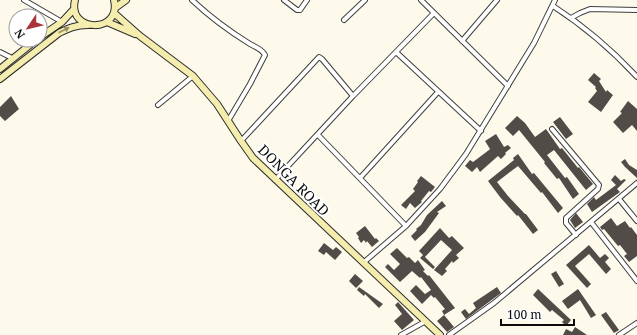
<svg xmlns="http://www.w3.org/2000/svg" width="637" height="335" viewBox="0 0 637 335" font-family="'Noto Serif',serif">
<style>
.building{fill:#524c48}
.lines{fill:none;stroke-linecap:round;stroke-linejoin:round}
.street-casing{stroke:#3e3e3e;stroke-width:6}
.secondary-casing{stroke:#2d2d2d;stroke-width:8}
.street{stroke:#fff;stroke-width:4}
.secondary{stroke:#f5edad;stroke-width:6}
.oneway{fill:#97936c}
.labels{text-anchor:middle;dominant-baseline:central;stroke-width:4;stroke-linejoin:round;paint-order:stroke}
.street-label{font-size:14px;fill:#0b0b0b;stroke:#fff}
</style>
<rect width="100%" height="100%" fill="#fdf9eb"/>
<path class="building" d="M594 73 601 79 599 81 606 92 607 90 613 95 601 112 588 102 597 91 595 88 596 87 588 80Z
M11 96 19 109 5 121 0 116V107Z
M628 101 637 109V131L632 125 623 133 613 122 622 113 620 112Z
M517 116 525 123 535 137 546 129 560 149 562 148 578 168 579 167 593 184 586 190 554 150 547 155 565 178 567 177 579 194 573 199 559 178 557 179 544 163 545 162 519 130 513 136 505 128Z
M560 117 573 134 566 139 553 122Z
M496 134 504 147 508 145 511 148 505 153 506 154 501 159 498 156 480 172 477 167 472 172 465 166 470 160 473 162 489 150 490 149 485 141Z
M518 154 532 174 534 173 563 208 558 213 542 192 541 193 518 166 497 182 508 196 525 214H526L538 230 533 234 518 215 517 216 500 197 488 181 514 160 513 158Z
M625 159 629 165 637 170V178L625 167 621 162Z
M615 175 621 181 624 179 626 180 617 189 620 192 592 212 587 204 594 197 596 200 616 185 611 180Z
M421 176 435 187 431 192 429 191 421 201 422 202 415 208 410 203 406 209 401 205 415 191 413 189 418 182 417 181Z
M442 201 446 206 437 212 439 213 425 232 415 241 411 236 417 230 416 229 421 225 427 215Z
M576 213 583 222 575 228 570 220Z
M611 218 617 226 625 221 630 228 631 227 637 235V256L629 262 624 256 627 254 620 245 618 246 604 229 602 230 600 227Z
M365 226 375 239 376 238 379 241 372 247 367 241 366 243 364 240 361 243 358 238 359 237 356 233Z
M440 228 449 238 452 236 464 248 456 255 459 258 453 263 452 261 445 269 447 271 442 276 434 270 452 250 441 240 425 257 435 267 433 269 420 258 423 255 419 251Z
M324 243 333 250 336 247 342 252 335 260 326 252 324 255 318 251Z
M589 245 600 258 605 254 609 258 605 262 611 269 606 274 589 254 575 266 591 284 587 288 566 265Z
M397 248 407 258 409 257 415 263 418 260 425 270 423 271 428 276 429 275 455 308 444 315 442 311 445 309 435 297 434 298 431 295 422 304 410 291 416 285 425 294 431 290 421 277 420 278 412 271 400 282 385 267 388 264 394 270 400 264 390 254Z
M556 271 564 284 559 287 551 274Z
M355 274 363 281 356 288 349 281Z
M359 287 366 292 383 304 379 308 365 294 364 296 357 290Z
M497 287 501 293 466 319 461 312 465 309 469 314 476 308 473 303Z
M538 289 571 320 566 326 562 322 564 320 552 310 550 312 533 295Z
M578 289 596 315 591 318 580 300 568 309 562 301Z
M398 302 414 320 402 330 394 321 402 314 395 305Z
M606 312 619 330 614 333 601 315Z
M444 315 454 327 447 332 437 321Z
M575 327 587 335H563L566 329 572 332Z"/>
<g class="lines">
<g class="street-casing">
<path id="street" d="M24 0 62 22
M192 0C210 17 229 31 250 44 255 47 262 49 265 55L250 84 228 121
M284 0 297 10H300L307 0
M421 0 508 86
M553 6C584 26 612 50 637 77
M571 18 580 13 590 9 637 10
M344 20 365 0
M462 41 497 0
M0 52 12 58
M396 52 481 131
M158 105 193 76
M552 129 599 185 598 189 566 218V223L576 235
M318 135 406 226
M241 141 319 57 322 59 353 96
M360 178 438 92
M275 180 353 96 434 13
M619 199 637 221
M591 222 637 281
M363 263 406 226 440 189 466 154 534 43 555 0
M401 335 426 321
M449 335 494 303 637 183
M619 335 637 323"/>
</g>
<g class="secondary-casing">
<path id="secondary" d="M75 0C67 33 122 34 114 0
M115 8 126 0
M114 13 140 36 193 76 217 104 241 141 253 158 440 335
M107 22 135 34
M40 37 62 22 74 9
M0 69 36 40
M0 79 59 33C69 28 76 25 88 25"/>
</g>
<use href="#street" class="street"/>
<use href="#secondary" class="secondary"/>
</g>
<defs><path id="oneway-solid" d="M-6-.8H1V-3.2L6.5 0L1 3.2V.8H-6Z"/></defs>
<use class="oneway" href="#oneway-solid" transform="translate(64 30) rotate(-27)"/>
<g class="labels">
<g class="street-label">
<text transform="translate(294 180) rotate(45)">DONGA ROAD</text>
</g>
</g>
<g transform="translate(28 28) rotate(235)"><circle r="19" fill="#ffffff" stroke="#9d9d9d"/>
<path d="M0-3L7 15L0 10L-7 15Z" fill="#a9343a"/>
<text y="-6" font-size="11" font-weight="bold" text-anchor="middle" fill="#0b0b0b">N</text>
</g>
<path d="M501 319v6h73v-6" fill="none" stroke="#0b0b0b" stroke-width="2"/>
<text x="507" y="319" font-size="12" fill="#0b0b0b" stroke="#ffffff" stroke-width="3" paint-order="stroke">100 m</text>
</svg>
